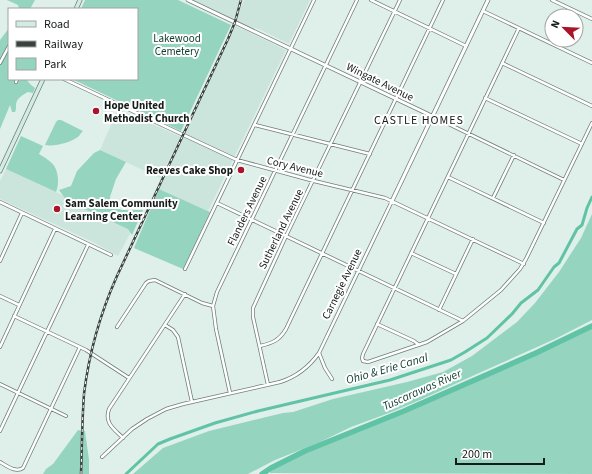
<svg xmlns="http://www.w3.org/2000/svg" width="592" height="474" viewBox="0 0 592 474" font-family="'Source Sans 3',sans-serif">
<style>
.built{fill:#cce5dc}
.green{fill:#95d5bf}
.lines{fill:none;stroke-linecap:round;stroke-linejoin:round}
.canal{stroke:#61c3a6;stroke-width:3}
.river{stroke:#61c3a6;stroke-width:5.5}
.minor-casing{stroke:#6f7d78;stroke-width:4}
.tertiary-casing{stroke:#6f7d78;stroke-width:4.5}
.secondary-casing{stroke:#6f7d78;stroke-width:5}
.minor{stroke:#fff;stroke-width:2.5}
.tertiary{stroke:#fff;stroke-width:3}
.secondary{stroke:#d2ebe3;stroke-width:3.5}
.rail-casing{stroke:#3a423f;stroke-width:2.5}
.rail{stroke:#fff;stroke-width:1;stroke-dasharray:3;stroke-linecap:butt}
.poi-dot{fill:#aa142b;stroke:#fff;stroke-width:1.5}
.labels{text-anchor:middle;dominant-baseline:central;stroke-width:4;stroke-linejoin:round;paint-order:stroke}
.park-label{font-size:11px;fill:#0b392d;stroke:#fff}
.street-label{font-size:11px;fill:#151b19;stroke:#fff}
.poi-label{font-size:11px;font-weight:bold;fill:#151b19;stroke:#fff;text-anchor:start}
.neighbourhood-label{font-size:12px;letter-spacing:1px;fill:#151b19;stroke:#fff}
.water-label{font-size:12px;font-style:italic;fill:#144034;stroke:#fff}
</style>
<rect width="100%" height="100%" fill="#dfefe9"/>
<path class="built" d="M189 0H241L237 16 244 0H310L289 44 261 30 235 22Z
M234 25 286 50 208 211 159 189Z
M118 109 181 137 160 178 100 150Z
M6 169 133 228 118 256 93 242 0 199V181Z"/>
<path class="green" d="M7 0H35L30 9H19L18 5Z
M85 0H178L231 25 181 131 72 79H137V9H81Z
M9 28V79H28L27 80 30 84 35 88 33 93 28 92C24 94 19 97 17 101 15 105 17 107 15 112H12L10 105 0 129V40Z
M58 120H61L83 131C82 132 80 134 79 136 73 142 54 147 45 145L56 122Z
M21 136 43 146 39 154C50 161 57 164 58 179 58 184 58 187 56 192L6 169Z
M100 150 126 162 116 179 110 197 111 206 122 210H143L132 235 128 229 67 201 59 190 71 186 77 171 94 153Z
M159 189 210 212 183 269 134 248Z
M592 214V320L555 339 479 373 420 400 389 413 351 427 318 443 275 460 248 474H133L163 448 209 431 283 413 293 412 333 399 407 382 443 372 472 356 517 322 535 303 559 272 581 238Z
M592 326V474L270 473 271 468 536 353Z
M78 430 85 431 89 460V474H43L46 469 53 464Z"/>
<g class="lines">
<path class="canal" d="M126 474 158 444 170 439 215 423 258 411 390 380 451 360 465 352 487 338 512 314 521 303 538 290 554 267 559 263 577 229 582 225 587 208 592 197"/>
<path class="river" d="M262 474 271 468 305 451 404 411 536 353 592 326"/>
<g class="minor-casing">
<path id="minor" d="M371 0 466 46
M552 0 592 19
M483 11 592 63
M519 28 363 354 362 358 363 361 368 362 427 342 463 321 501 290 520 269 526 259 592 123
M0 63 9 46
M502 63 592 106
M64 79 237 160 314 181 385 198 524 264
M16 82 17 79
M485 98 582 144
M432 116 564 180
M255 125 370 154
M448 177 544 223
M493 198 514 155
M0 202 111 255
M217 203 463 321
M411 253 456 274
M0 261 22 213
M185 269 314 0
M0 296 19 305
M439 310 473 239
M14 316 86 350 129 378
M377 324 414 341 419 345
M165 325 173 330 178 337 192 402
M117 327 146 283 149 281 155 280 202 303 213 306
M260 346C272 343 279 341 286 329L443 0
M0 347 55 229
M319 353 325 368 332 379
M0 384 66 416
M268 385 253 317V308L286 236 400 0
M230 393 216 329 213 306 217 292 357 0
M0 431 88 245
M123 438C114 429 104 423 109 409L185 294
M102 457 132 429 147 419 166 409 183 404 280 382C296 377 309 367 319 353L392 201
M0 462C7 466 16 473 23 468L80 347"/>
</g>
<g class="tertiary-casing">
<path id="tertiary" d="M188 0 432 116
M392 201 488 0"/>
</g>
<g class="secondary-casing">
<path id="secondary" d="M76 9 80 0
M0 171 43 79"/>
</g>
<use href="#minor" class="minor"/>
<use href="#tertiary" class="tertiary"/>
<use href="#secondary" class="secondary"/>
<g class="rail-casing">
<path id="rail" d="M81 474C82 447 82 421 84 394 89 353 100 314 117 276L228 39 235 22 241 0"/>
</g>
<use href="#rail" class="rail"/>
</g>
<g class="poi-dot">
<circle cx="96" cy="111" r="4"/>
<circle cx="241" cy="170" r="4"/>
<circle cx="57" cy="209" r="4"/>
</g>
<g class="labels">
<g class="park-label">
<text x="177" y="38">Lakewood<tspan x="177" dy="13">Cemetery</tspan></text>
</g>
<g class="street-label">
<text transform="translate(380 82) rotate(26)">Wingate Avenue</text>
<text transform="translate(295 167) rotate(14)">Cory Avenue</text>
<text transform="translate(247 211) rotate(-64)">Flanders Avenue</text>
<text transform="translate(281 229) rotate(-64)">Sutherland Avenue</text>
<text transform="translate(342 284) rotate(-64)">Carnegie Avenue</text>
</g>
<g class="poi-label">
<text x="104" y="105">Hope United<tspan x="104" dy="13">Methodist Church</tspan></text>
<text x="233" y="170" text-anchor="end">Reeves Cake Shop</text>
<text x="65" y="203">Sam Salem Community<tspan x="65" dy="13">Learning Center</tspan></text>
</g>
<g class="neighbourhood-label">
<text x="419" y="120">CASTLE HOMES</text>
</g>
<g class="water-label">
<text transform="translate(387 369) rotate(-16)">Ohio &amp; Erie Canal</text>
<text transform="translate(422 390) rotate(-24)">Tuscarawas River</text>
</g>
</g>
<rect x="8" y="8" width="130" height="72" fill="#ffffff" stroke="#a1a4a3"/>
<rect x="16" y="21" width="20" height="6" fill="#d2ebe3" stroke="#a1a4a3"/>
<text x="44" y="28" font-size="12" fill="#151b19">Road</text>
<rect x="16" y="41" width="20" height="6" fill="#3a423f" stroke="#a1a4a3"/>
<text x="44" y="48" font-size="12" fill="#151b19">Railway</text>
<rect x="16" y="58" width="20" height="12" fill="#95d5bf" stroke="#a1a4a3"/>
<text x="44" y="68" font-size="12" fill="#151b19">Park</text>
<g transform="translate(564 28) rotate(294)"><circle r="19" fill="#ffffff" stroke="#a1a4a3"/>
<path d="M0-3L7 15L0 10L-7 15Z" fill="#aa142b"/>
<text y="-6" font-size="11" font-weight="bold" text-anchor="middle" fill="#151b19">N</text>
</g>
<path d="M456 458v6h88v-6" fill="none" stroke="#151b19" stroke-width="2"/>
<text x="462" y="458" font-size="12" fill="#151b19" stroke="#ffffff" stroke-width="3" paint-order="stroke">200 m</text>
</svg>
